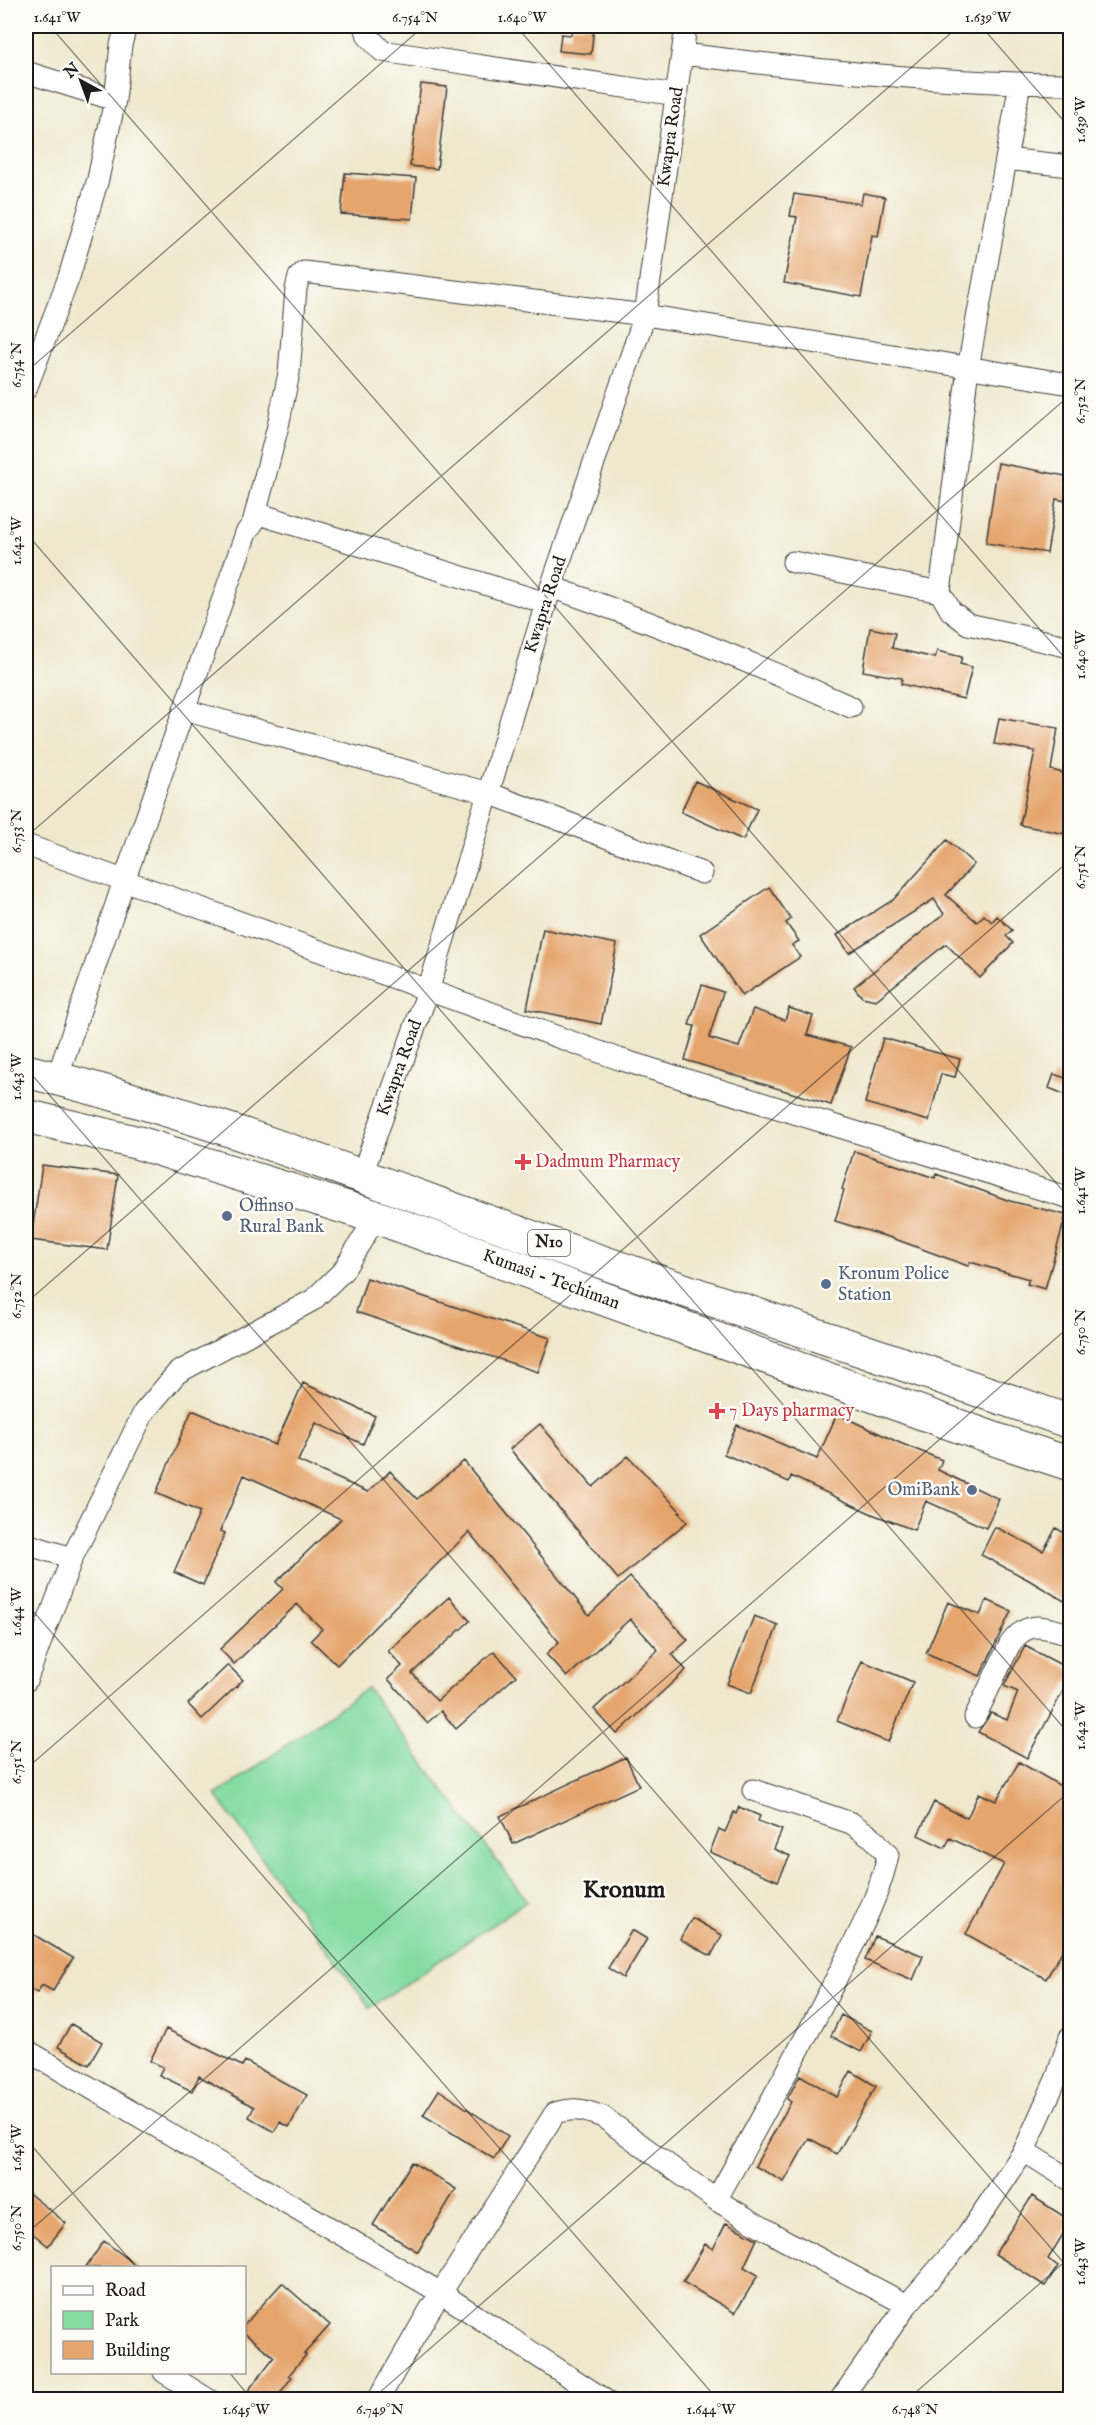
<svg xmlns="http://www.w3.org/2000/svg" width="1096" height="2425" viewBox="0 0 1096 2425" font-family="'IM FELL English',serif">
<style>
.green{fill:#83dba1;stroke:#507c5e;stroke-width:1.5}
.building{fill:#e5a56d}
.lines{fill:none;stroke-linecap:round;stroke-linejoin:round}
.street-casing{stroke:#3c3b37;stroke-width:23}
.highway-casing{stroke:#3c3b37;stroke-width:35}
.street{stroke:#fff;stroke-width:21}
.highway{stroke:#fff;stroke-width:33}
.ticks{fill:none;stroke:#1c1c1c;stroke-width:1.5;stroke-opacity:0.45}
.health-dot{fill:#e0444e;stroke:#fdfcf7;stroke-width:2}
.service-dot{fill:#5c6f8a;stroke:#fdfcf7;stroke-width:2}
.labels{text-anchor:middle;dominant-baseline:central;stroke-width:5;stroke-linejoin:round;paint-order:stroke}
.shield{fill:#fdfcf7;stroke:#605f5e;stroke-width:1.5}
.shield-label{font-size:16px;font-weight:bold;fill:#1c1c1c}
.street-label{font-size:18px;fill:#1c1c1c;stroke:#fdfcf7}
.health-label{font-size:18px;fill:#be3a42;stroke:#fdfcf7;text-anchor:start}
.service-label{font-size:18px;fill:#4e5e75;stroke:#fdfcf7;text-anchor:start}
.district-label{font-size:24px;font-weight:bold;fill:#1c1c1c;stroke:#fdfcf7}
.neatline{fill:none;stroke:#1c1c1c;stroke-width:2}
.ticks-label{font-size:15px;text-anchor:middle;fill:#1c1c1c}
</style>
<rect width="100%" height="100%" fill="#fdfcf7"/>
<filter id="ink" filterUnits="userSpaceOnUse"><feTurbulence type="fractalNoise" baseFrequency=".0167" numOctaves="2"/><feDisplacementMap in="SourceGraphic" scale="12" xChannelSelector="R" yChannelSelector="G"/><feConvolveMatrix kernelMatrix="1 2 1 2 8 2 1 2 1" color-interpolation-filters="sRGB"/></filter>
<filter id="wash" filterUnits="userSpaceOnUse"><feTurbulence type="fractalNoise" baseFrequency=".008" numOctaves="4" result="noise"/><feDisplacementMap in="SourceGraphic" scale="24" xChannelSelector="R" yChannelSelector="G"/><feGaussianBlur stdDeviation="1.35" result="paint"/><feColorMatrix in="noise" values="0 0 0 0 0 0 0 0 0 0 0 0 0 0 0 0 0 1.4 0 .05"/><feComposite in="paint" operator="in"/></filter>
<g filter="url(#wash)">
<rect width="100%" height="100%" fill="#efe8cd"/>
<path class="green" d="M367 1688 527 1901 370 2008 216 1795Z"/>
<g id="blocks">
<path class="building" d="M572 26H594L591 54 559 51 561 34 571 35Z
M421 84 447 87 437 169 410 166Z
M345 173 416 178 412 219 341 214Z
M863 193 885 197 878 236 872 235 861 297 784 283 797 217 790 216 794 194 861 204Z
M998 463 1071 477V502L1056 499 1047 553 986 543Z
M870 628 895 633 892 648 935 658 937 651 962 657 960 664 972 667 964 699 901 684 902 678 863 671Z
M999 718 1058 728 1051 770 1071 775V835L1020 825 1035 751 994 744Z
M695 781 757 809 743 840 681 812Z
M947 840 974 864 946 895 977 922 984 915 992 922 997 916 1012 930 1006 936 1013 943 980 978 946 944 876 1000 862 997 854 987 944 914 934 899 849 953 837 935 893 900Z
M769 887 791 919 786 923 799 941 792 945 800 957 742 996 700 934Z
M543 929 617 944 601 1024 527 1009Z
M702 985 723 992 709 1038 739 1047 753 1009 785 1020 789 1008 813 1016 807 1035 851 1047 831 1105 685 1060 695 1026 689 1025Z
M883 1038 960 1059 955 1077 941 1074 929 1121 865 1103Z
M1054 1074 1071 1080V1097L1049 1088Z
M854 1151 935 1178 936 1174 1010 1201 1066 1215 1045 1289 1027 1284 1029 1279 970 1262 968 1266 895 1239 835 1221 844 1190 842 1189Z
M42 1165 118 1175 107 1250 31 1240Z
M367 1278 550 1338 538 1372 356 1312Z
M303 1383 375 1416 363 1444 316 1423 298 1461 368 1492 390 1471 417 1499 464 1461 589 1615 630 1577 688 1640 672 1654 686 1670 617 1734 594 1709 658 1650 630 1619 567 1677 546 1654 559 1642 469 1532 337 1665 311 1640 322 1629 297 1604 234 1664 220 1649 283 1589 276 1582 341 1519 244 1475 220 1531 225 1533 203 1585 174 1572 200 1512 156 1493 192 1410 275 1445Z
M837 1414 900 1443 942 1460 938 1470 999 1499 986 1528 926 1501 914 1530 872 1514 791 1476 789 1482 724 1454 737 1425 817 1459Z
M540 1424 593 1487 628 1456 681 1512 679 1513 687 1522 618 1579 510 1449Z
M995 1527 1043 1551 1056 1528 1071 1537V1605L1027 1579 981 1555Z
M449 1597 470 1621 412 1673 437 1701 494 1651 516 1676 456 1729 441 1711 427 1723 388 1679 402 1666 388 1651Z
M987 1600 1011 1611 980 1676 926 1653 948 1602 980 1615Z
M754 1616 778 1625 751 1693 727 1684Z
M1025 1646 1071 1670V1676L1027 1758 978 1732 991 1713 1007 1720 1018 1692 1004 1686Z
M862 1661 913 1682 888 1742 837 1721Z
M228 1665 243 1680 202 1719 188 1704Z
M626 1757 639 1786 513 1844 500 1816Z
M1019 1762 1071 1792V1936L1046 1979 966 1934 1004 1864 950 1838 945 1848 918 1835 934 1802 967 1818 979 1793 996 1801Z
M739 1807 760 1816 758 1821 782 1830 774 1849 790 1856 778 1881 710 1852 719 1829 725 1832 734 1812 736 1814Z
M692 1918 722 1935 711 1956 680 1939Z
M26 1930 73 1958 53 1991 42 1985 37 1993 26 1986Z
M632 1930 647 1939 623 1978 608 1968Z
M875 1936 923 1956 913 1980 865 1960Z
M841 2015 872 2031 861 2052 831 2036Z
M71 2024 102 2042 89 2065 58 2047Z
M166 2029 242 2066 245 2061 307 2095 289 2127 280 2122 274 2132 249 2117 254 2107 199 2076 192 2091 159 2075 163 2067 150 2061Z
M851 2071 876 2086 837 2154 809 2138 784 2182 755 2166 791 2102 787 2099 800 2075 837 2097Z
M439 2090 508 2136 494 2159 423 2115Z
M412 2162 456 2189 418 2252 373 2225Z
M26 2191 66 2223 48 2246 26 2228Z
M1032 2196 1071 2221 1048 2259 1058 2266 1045 2286 995 2254Z
M726 2223 757 2239 744 2267 758 2275 735 2313 683 2282 705 2244 713 2249Z
M104 2241 140 2268H85Z
M282 2283 330 2325 304 2354 306 2355 289 2375 292 2377 275 2400H241L274 2357 244 2333V2325Z"/>
</g>
</g>
<g filter="url(#ink)">
<use href="#blocks" fill-opacity="0" stroke="#3c3b37" stroke-width="1.5"/>
<g class="lines">
<g class="street-casing">
<path id="street" d="M365 26 368 36 382 51 677 95
M683 54C811 70 941 83 1070 84
M26 72 115 100
M1020 83 968 368 940 592 951 611 968 624 1070 647
M1006 159 1070 166
M26 389 69 277 98 179 115 100 121 45 126 26
M256 513 546 603
M793 562 940 592
M551 587C653 622 753 663 851 707
M184 710 488 793 702 873
M26 845 619 1059 1070 1198
M57 1078 124 881 246 533 253 523 278 426 289 373 296 289 299 277 304 272 645 315 1070 384
M362 1174 428 991 551 587 645 315 686 26
M26 1544 72 1558
M26 1681 72 1558 144 1412 177 1373 313 1300 343 1271 376 1217
M975 1717 1010 1644C1029 1618 1044 1628 1070 1634
M26 2050 441 2293 605 2400
M1024 2151 1070 2180
M716 2200C758 2125 800 2050 839 1973 858 1935 879 1897 888 1855L873 1838 851 1823 753 1790
M164 2372 209 2400
M378 2400 428 2313 555 2113C576 2107 584 2110 603 2117L716 2200 782 2239 907 2305
M840 2400 907 2305 967 2236 1024 2151 1057 2077 1070 2037"/>
</g>
<g class="highway-casing">
<path id="highway" d="M26 1071C184 1109 336 1167 489 1222 681 1292 877 1353 1070 1422
M26 1116 139 1143 376 1217 1000 1441 1070 1464"/>
</g>
<use href="#street" class="street"/>
<use href="#highway" class="highway"/>
</g>
</g>
<path class="ticks" d="M50 26 1070 1199M516 26 1070 664M981 26 1070 128M26 372 424 26M26 533 1070 1735M26 837 959 26M26 1068 1070 2270M26 1303 1070 395M26 1603 718 2400M26 1769 1070 860M26 2139 137 2268M26 2234 1070 1326M229 2372 252 2400M371 2400 1070 1791M907 2400 1070 2257"/>
<g class="health-dot">
<path d="M520 1153h6v6h6v6h-6v6h-6v-6h-6v-6h6z"/>
<path d="M714 1402h6v6h6v6h-6v6h-6v-6h-6v-6h6z"/>
</g>
<g class="service-dot">
<circle cx="227" cy="1216" r="6"/>
<circle cx="826" cy="1284" r="6"/>
<circle cx="972" cy="1490" r="6"/>
</g>
<g class="labels">
<rect class="shield" x="528" y="1230" width="42" height="26" rx="4.5"/>
<g class="shield-label">
<text x="549" y="1243">N10</text>
</g>
<g class="street-label">
<text transform="translate(671 137) rotate(-82)">Kwapra Road</text>
<text transform="translate(546 605) rotate(-72)">Kwapra Road</text>
<text transform="translate(400 1068) rotate(-70)">Kwapra Road</text>
<text transform="translate(551 1280) rotate(20)">Kumasi - Techiman</text>
</g>
<g class="health-label">
<text x="535" y="1162">Dadmum Pharmacy</text>
<text x="729" y="1411">7 Days pharmacy</text>
</g>
<g class="service-label">
<text x="239" y="1206">Offinso<tspan x="239" dy="21">Rural Bank</tspan></text>
<text x="838" y="1274">Kronum Police<tspan x="838" dy="21">Station</tspan></text>
<text x="960" y="1490" text-anchor="end">OmiBank</text>
</g>
<g class="district-label">
<text x="624" y="1890">Kronum</text>
</g>
</g>
<rect width="1096" height="2425" fill="none" stroke="#fdfcf7" stroke-width="66"/>
<rect x="51" y="2266" width="195" height="108" fill="#fdfcf7" stroke="#a3a29f" stroke-width="1.5"/>
<rect x="63" y="2286" width="30" height="9" fill="#ffffff" stroke="#a3a29f" stroke-width="1.5"/>
<text x="105" y="2296" font-size="18" fill="#1c1c1c">Road</text>
<rect x="63" y="2311" width="30" height="18" fill="#83dba1" stroke="#a3a29f" stroke-width="1.5"/>
<text x="105" y="2326" font-size="18" fill="#1c1c1c">Park</text>
<rect x="63" y="2341" width="30" height="18" fill="#e5a56d" stroke="#a3a29f" stroke-width="1.5"/>
<text x="105" y="2356" font-size="18" fill="#1c1c1c">Building</text>
<g transform="translate(81 81) rotate(319)" stroke="#fdfcf7" stroke-width="4.5" paint-order="stroke">
<path d="M0-4.5L10 22L0 15L-10 22Z" fill="#1c1c1c"/>
<text y="-9" font-size="16" font-weight="bold" text-anchor="middle" fill="#1c1c1c">N</text>
</g>
<rect x="33" y="33" width="1030" height="2359" class="neatline"/>
<g class="ticks-label">
<text x="57" y="22">1.641°W</text>
<text x="415" y="22">6.754°N</text>
<text x="522" y="22">1.640°W</text>
<text x="988" y="22">1.639°W</text>
<text transform="translate(1080 120) rotate(-90)" y="5">1.639°W</text>
<text transform="translate(16 365) rotate(-90)" y="5">6.754°N</text>
<text transform="translate(1080 401) rotate(-90)" y="5">6.752°N</text>
<text transform="translate(16 541) rotate(-90)" y="5">1.642°W</text>
<text transform="translate(1080 655) rotate(-90)" y="5">1.640°W</text>
<text transform="translate(16 831) rotate(-90)" y="5">6.753°N</text>
<text transform="translate(1080 867) rotate(-90)" y="5">6.751°N</text>
<text transform="translate(16 1077) rotate(-90)" y="5">1.643°W</text>
<text transform="translate(1080 1191) rotate(-90)" y="5">1.641°W</text>
<text transform="translate(16 1296) rotate(-90)" y="5">6.752°N</text>
<text transform="translate(1080 1332) rotate(-90)" y="5">6.750°N</text>
<text transform="translate(16 1612) rotate(-90)" y="5">1.644°W</text>
<text transform="translate(1080 1726) rotate(-90)" y="5">1.642°W</text>
<text transform="translate(16 1762) rotate(-90)" y="5">6.751°N</text>
<text transform="translate(16 2148) rotate(-90)" y="5">1.645°W</text>
<text transform="translate(16 2228) rotate(-90)" y="5">6.750°N</text>
<text transform="translate(1080 2262) rotate(-90)" y="5">1.643°W</text>
<text x="246" y="2414">1.645°W</text>
<text x="380" y="2414">6.749°N</text>
<text x="711" y="2414">1.644°W</text>
<text x="915" y="2414">6.748°N</text>
</g>
</svg>
